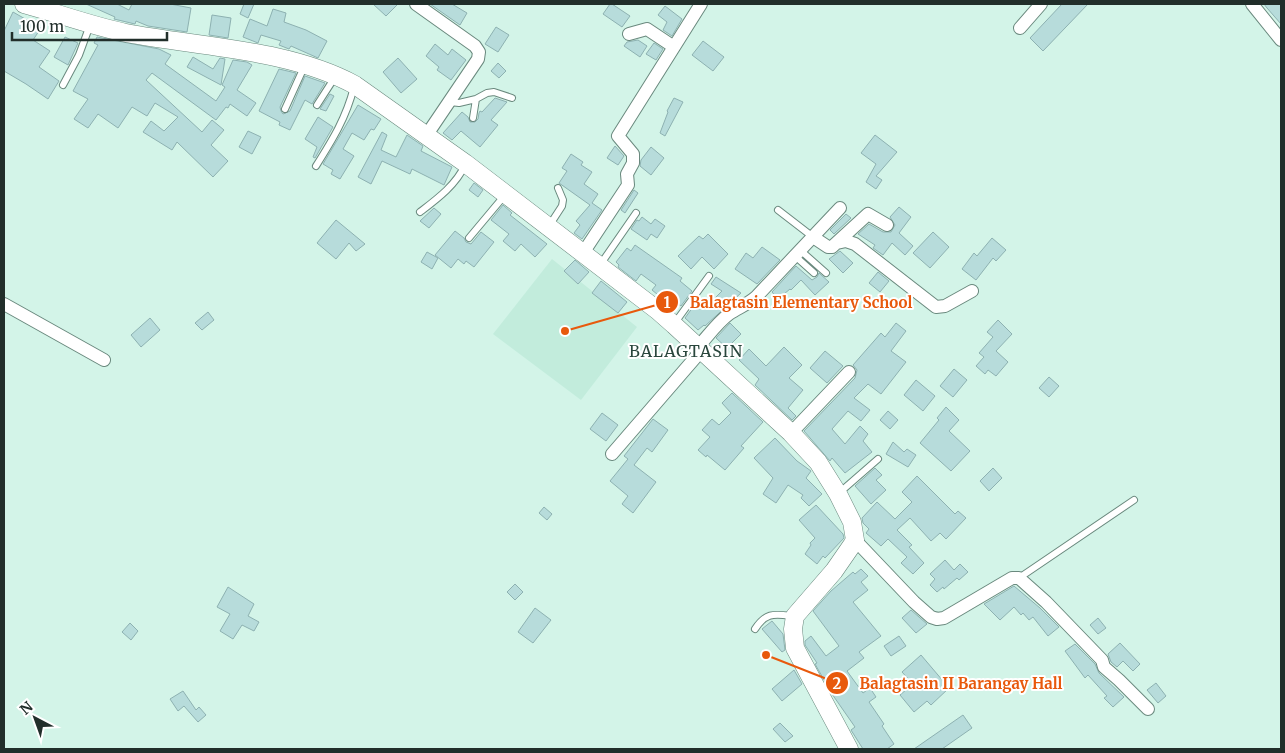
<svg xmlns="http://www.w3.org/2000/svg" width="1285" height="753" viewBox="0 0 1285 753" font-family="Merriweather,serif">
<style>
.built{fill:#c2ecdc}
.building{fill:#b7dcdb;stroke:#8db1b1}
.lines{fill:none;stroke-linecap:round;stroke-linejoin:round}
.lane-casing{stroke:#6a897e;stroke-width:8}
.street-casing{stroke:#6a897e;stroke-width:14}
.secondary-casing{stroke:#6a897e;stroke-width:19}
.lane{stroke:#fff;stroke-width:6}
.street{stroke:#fff;stroke-width:12}
.secondary{stroke:#fff;stroke-width:18}
.labels{text-anchor:middle;dominant-baseline:central;stroke-width:4;stroke-linejoin:round;paint-order:stroke}
.quarter-label{font-size:16px;letter-spacing:1px;fill:#29463c;stroke:#fff}
.leader{fill:none;stroke:#e8590c;stroke-width:2}
.callout-dot{fill:#e8590c;stroke:#fff;stroke-width:2}
.mark-label{font-size:15px;text-anchor:middle;font-weight:bold;fill:#fff}
.callout-label{font-size:15px;text-anchor:middle;font-weight:bold;fill:#e8590c;stroke:#fff;stroke-width:4;stroke-linejoin:round;paint-order:stroke}
</style>
<rect width="100%" height="100%" fill="#d3f4e8"/>
<path class="built" d="M552 259 637 327 581 400 493 334Z"/>
<path class="building" d="M86 4H117L129 10 132 4H170L191 8 187 32 148 26 136 21 135 24 114 19 115 17Z
M244 4H254L248 18 240 14Z
M373 4H398L386 16Z
M430 4H452L467 13 460 25Z
M610 4H612L630 16 622 27 603 14Z
M1062 4H1088L1043 51 1030 38Z
M1264 4H1281V24L1267 8Z
M665 6 682 19 672 36 663 30 667 22 658 15Z
M273 9 286 13 284 22 306 30 327 41 318 58 291 46 289 49 279 45 281 41 261 35 258 43 243 37 250 19 267 26Z
M13 12 41 28 33 40 50 51 39 67 59 81 48 99 26 84 4 71V31Z
M212 15 231 18 228 38 209 35Z
M496 27 509 35 498 52 485 44Z
M65 37 78 43 68 65 54 57Z
M97 37 159 49 171 55 165 64 216 101 225 87 222 85 233 60 247 62 252 65 237 90 256 103 247 116 230 104 228 108 226 107 216 120 152 73 146 80 202 132 212 120 224 130 211 145 228 161 213 177 177 142 172 150 143 132 151 121 164 131 178 117 155 103 147 116 132 107 118 128 98 114 88 128 74 119 88 99 73 91 98 45 94 43Z
M638 40 647 46 640 57 624 46 627 42Z
M703 41 724 57 713 71 692 55Z
M654 43 663 49 656 60 646 54Z
M435 44 448 55 452 49 466 60 451 80 437 70 439 67 426 56Z
M193 57 213 69 220 58 225 59 221 85 187 67Z
M398 58 417 79 401 93 383 72Z
M498 63 506 71 499 78 491 71Z
M279 69 296 73 280 107 281 111 283 114 290 111 305 76 325 83 312 104 305 100 290 130 279 125 280 122 259 111Z
M330 94 334 96 326 111 320 109Z
M495 98 507 102 491 120 498 125 480 147 461 131 452 140 443 133 462 112 468 117 470 122H475L478 119 479 113 480 111 482 112Z
M674 98 683 102 665 136 660 133 668 112 667 111Z
M358 105 381 119 374 130 371 129 364 140 352 133 343 149 354 156 340 179 331 174 333 170 323 164Z
M318 117 333 127 315 158 313 157 317 147 305 139Z
M248 131 261 137 252 154 239 147Z
M382 132 387 135 381 150 396 157 407 135 423 146 421 151 452 167 444 185 412 169 410 174 382 161 371 184 358 177Z
M875 135 897 152 876 176 882 180 876 189 866 182 876 164 861 153Z
M615 146 624 156 618 165 607 158Z
M651 147 664 158 651 175 640 166 641 160Z
M571 154 583 162 581 165 592 172 584 184 598 194 592 203 602 210 582 239 574 233 580 225 576 221 590 205 559 183 567 171 562 168Z
M474 183 483 190 478 197 469 190Z
M634 190 638 193 625 213 621 210Z
M503 205 512 213 510 215 547 244 535 257 521 244 515 251 503 241 509 234 491 220Z
M899 207 911 217 899 233 913 246 905 255 892 243 883 255 873 248 875 245 858 234 869 224 883 232H891L895 225 890 217Z
M434 208 441 214 429 228 420 221Z
M846 214 851 218 834 234 830 230Z
M642 217 651 224 655 219 665 226 657 238 651 234 647 240 631 229 637 220 639 221Z
M336 220 365 244 356 251 349 243 336 259 317 243Z
M455 231 464 238 466 242 471 244 481 232 494 242 474 267 466 261 464 264 458 259 451 268 435 255Z
M933 232 949 247 930 268 913 253Z
M708 234 728 254 714 269 702 257 691 269 678 256 699 236 703 239Z
M992 238 1006 250 996 261 993 258 976 280 962 269 974 253 977 256Z
M635 245 682 278 680 281 692 291 681 306 671 299 668 303 652 290 656 285 641 274 636 281 618 267 619 265 616 262 627 248 631 251Z
M762 247 780 260 757 284 735 269 746 253 753 258Z
M840 251 853 263 843 273 829 259Z
M427 252 438 258 432 269 421 262Z
M575 260 589 272 578 284 564 271Z
M796 266 812 280 817 277 819 273 829 282 815 295 801 280 791 290 790 289 778 299 772 292Z
M878 272 889 281 880 292 869 283Z
M716 277 741 293 705 326 704 325 698 330 685 318 698 300 706 307 722 291 711 284Z
M601 281 627 302 618 313 592 293Z
M208 312 214 320 202 330 195 323Z
M150 318 160 330 141 347 131 335Z
M998 320 1012 334 996 351 1008 362 996 376 988 370 985 374 976 366 984 357 979 353 993 337 987 332Z
M730 323 741 334 727 348 716 338Z
M896 323 906 331 891 351 906 362 881 394 868 384 854 398 870 410 861 421 848 411 832 429 845 444 860 426 868 434 863 441 872 452 845 473 832 458 830 461 804 431 855 378 857 370 853 365 881 333 885 337Z
M784 347 802 365 789 378 803 390 788 408 796 416 792 420 755 385 759 379 739 360 749 349 766 366Z
M825 351 843 366 827 383 810 368Z
M954 369 967 380 953 397 940 386Z
M1049 377 1059 386 1049 397 1039 388Z
M916 380 935 396 923 411 904 395Z
M732 393 763 422 741 446 744 448 725 470 707 455 706 457 698 450 710 437 702 430 712 419 719 425 731 413 722 403Z
M946 407 959 420 949 431 970 451 951 471 920 443 939 420 937 418Z
M888 411 898 420 890 429 880 420Z
M602 413 618 425 606 441 590 429Z
M653 419 668 430 652 452 647 448 634 465 656 482 633 513 622 504 628 496 610 481 628 459 624 456Z
M775 438 797 461 811 471 806 478 822 494 809 506 801 498 803 495 788 485 776 503 763 494 773 478 754 458Z
M893 442 904 452 907 449 916 455 908 467 886 454Z
M875 468 882 475 876 480 886 490 871 504 855 486Z
M993 468 1002 478 989 491 980 481Z
M917 476 955 514 958 511 966 518 946 539 940 533 931 541 910 518 897 530 912 545 909 547 924 563 913 574 901 563 907 557 888 539 881 546 866 533 869 529 863 523 862 518 877 502 895 519 912 502 902 492Z
M816 505 843 534 844 538 825 558 823 556 817 564 805 554 811 545 810 543 815 538 799 520Z
M544 507 552 514 547 520 539 513Z
M945 560 954 570 960 564 968 572 959 580 957 578 944 589 943 587 937 592 930 585 935 579 930 574Z
M861 569 868 576 861 582 868 590 853 602 881 636 859 652 864 658 847 671 863 693 870 688 876 697 869 702 884 724 882 726 894 744 887 749H863L851 730 855 727 832 694 815 664 817 663 805 645V641L811 636 826 656 839 646 813 611 831 591 853 572 855 574Z
M515 584 523 592 515 600 507 592Z
M1014 586 1040 608 1059 627 1048 636 1033 617 1029 620 1023 613 1021 615 1014 607 1000 620 984 604Z
M228 587 254 604 248 616 259 622 254 631 242 625 233 639 220 631 230 614 217 607Z
M535 608 551 620 533 643 518 632Z
M911 610 927 624 916 633 902 618Z
M1098 618 1106 628 1098 634 1090 625Z
M772 621 783 634 785 650 782 652 762 629Z
M130 623 138 631 131 640 122 632Z
M899 636 906 646 891 656 884 646Z
M1120 643 1140 664 1133 671 1123 661 1117 667 1111 662 1108 654Z
M1075 644 1095 664 1099 673 1124 697 1113 707 1104 698 1107 696 1088 675 1085 678 1065 651Z
M921 655 949 688 931 705 927 701 914 712 900 695 913 684 902 672Z
M794 670 802 684 782 701 772 689Z
M1156 683 1166 696 1158 703 1147 690Z
M183 691 196 710 199 707 206 715 198 722 184 706 178 711 170 699Z
M963 715 972 728 942 749H914Z
M780 723 793 736 785 742 773 729Z"/>
<g class="lines">
<g class="lane-casing">
<path id="lane" d="M63 85 79 55 90 25
M450 102 459 103 476 99 487 93 494 92 512 98
M317 105 335 77
M285 109 304 67
M473 118 476 99
M316 166C333 139 346 118 354 87
M778 210 813 237
M420 212C437 199 456 185 465 165
M549 226 562 206 563 200 558 188
M469 238 505 195
M800 250 826 273
M795 256 814 273
M600 265 636 213
M674 324 709 276
M839 493 878 459
M1019 578 1134 500
M755 629C766 612 774 614 793 616"/>
</g>
<g class="street-casing">
<path id="street" d="M416 4 475 46 479 52 478 59 426 136
M1252 4 1281 40
M1020 28 1041 4
M629 34 647 29 674 47
M813 237 828 247H832L868 214 887 225
M837 243 846 241 855 244 936 307 945 306 972 291
M583 253 628 185 627 174 633 163V154L618 136 701 4
M4 304 104 360
M698 347C708 336 717 323 729 314 738 308 748 304 756 297L840 208
M791 433 849 372
M612 454 701 351
M855 540 914 602 931 617 937 619 944 618 1012 578H1019L1046 602 1102 660 1104 667 1119 680 1148 709"/>
</g>
<g class="secondary-casing">
<path id="secondary" d="M24 4C57 13 92 26 126 33 199 47 289 49 355 85L465 163 657 310 674 325 791 433 818 462 838 494 852 522 855 540 852 545 834 571 795 616 793 629 795 648 849 749"/>
</g>
<use href="#lane" class="lane"/>
<use href="#street" class="street"/>
<use href="#secondary" class="secondary"/>
</g>
<g class="labels">
<g class="quarter-label">
<text x="686" y="351">BALAGTASIN</text>
</g>
</g>
<path class="leader" d="M565 331L667 302M766 655L837 683"/>
<g class="callout-dot">
<circle cx="565" cy="331" r="5"/>
<circle cx="766" cy="655" r="5"/>
<circle cx="667" cy="302" r="12"/>
<circle cx="837" cy="683" r="12"/>
</g>
<g class="mark-label">
<text x="667" y="308">1</text>
<text x="837" y="689">2</text>
</g>
<g class="callout-label">
<text x="801" y="308">Balagtasin Elementary School</text>
<text x="961" y="689">Balagtasin II Barangay Hall</text>
</g>
<rect width="1285" height="753" fill="none" stroke="#212e2a" stroke-width="10"/>
<g transform="translate(35 718) rotate(319)" stroke="#ffffff" stroke-width="4" paint-order="stroke">
<path d="M0-4L9 19L0 12L-9 19Z" fill="#212e2a"/>
<text y="-8" font-size="14" font-weight="bold" text-anchor="middle" fill="#212e2a">N</text>
</g>
<path d="M12 32v8h155v-8" fill="none" stroke="#212e2a" stroke-width="2.5"/>
<text x="20" y="32" font-size="15" fill="#212e2a" stroke="#ffffff" stroke-width="4" paint-order="stroke">100 m</text>
</svg>
